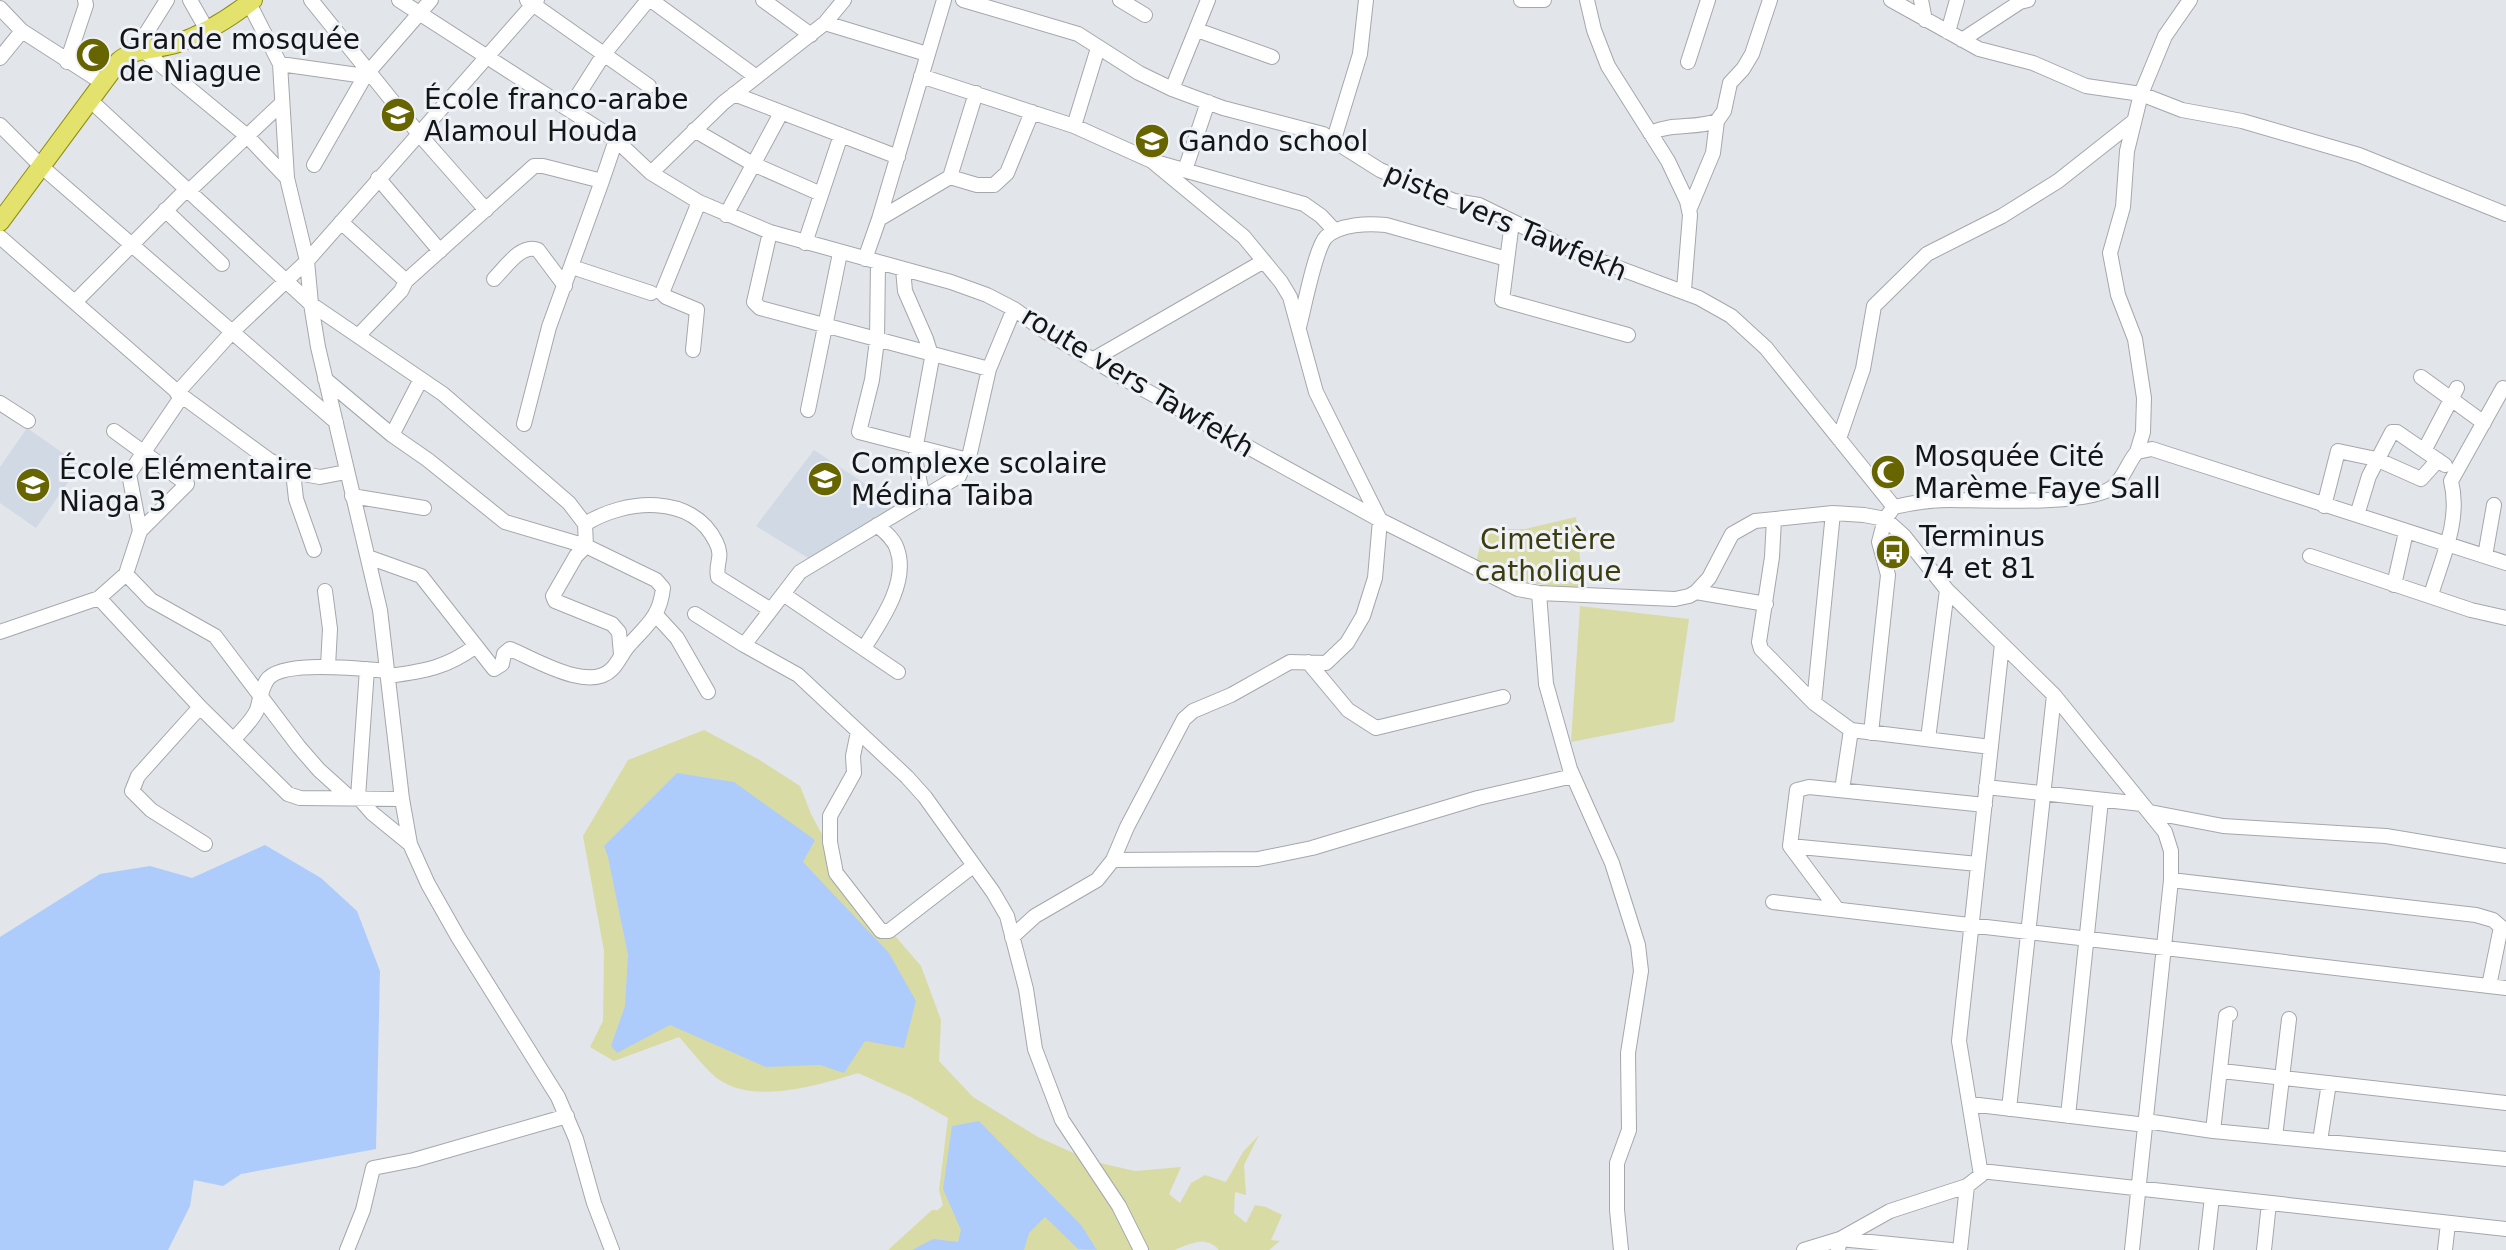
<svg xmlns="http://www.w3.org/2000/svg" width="2506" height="1250" viewBox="0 0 2506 1250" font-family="'DejaVu Sans',sans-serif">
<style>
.built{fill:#d1d9e4}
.green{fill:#d9dba5}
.water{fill:#adccfc}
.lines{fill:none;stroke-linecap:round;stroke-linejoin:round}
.minor-casing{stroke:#a4a7ab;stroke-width:16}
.major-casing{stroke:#8d8d0f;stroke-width:20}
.minor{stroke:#fff;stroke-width:14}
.major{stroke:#e2e26c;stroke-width:18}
.labels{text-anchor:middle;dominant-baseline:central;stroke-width:6;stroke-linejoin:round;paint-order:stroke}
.poi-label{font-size:28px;fill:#141517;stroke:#eff2f7;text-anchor:start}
.street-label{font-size:28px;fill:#141517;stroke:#eff2f7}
.park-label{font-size:28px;fill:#3c3c0f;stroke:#eff2f7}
</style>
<rect width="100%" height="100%" fill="#e2e5ea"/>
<path class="built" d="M27 428 80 465 36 528 0 503V467Z
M814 450 900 507 813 561 756 526Z"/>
<path class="green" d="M1576 517 1583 589 1513 581 1476 563 1483 532 1489 529H1525Z
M1580 606 1689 619 1674 722 1571 742Z
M704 730 758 759 800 786 811 814 846 879 921 966 941 1020 939 1061 973 1097 1038 1137 1091 1161 1135 1171 1181 1167 1169 1194 1180 1203 1191 1183 1205 1175 1226 1182 1243 1152 1259 1135 1244 1165 1246 1195 1235 1192 1234 1213 1246 1223 1255 1205 1266 1207 1282 1215 1271 1240 1280 1241 1269 1250H1219C1206 1235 1190 1244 1174 1250H888L932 1210H938L943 1205 939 1190 948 1118 911 1097 858 1073C819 1085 755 1105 718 1079 704 1068 691 1050 679 1037L614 1061 590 1047 603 1021 604 951 583 836 628 760Z"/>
<path class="water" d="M677 773 734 782 815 840 803 862 889 953 916 1001 904 1048 865 1041 844 1073 820 1065 766 1067 670 1025 617 1053 611 1046 625 1006 628 955 608 857 604 846Z
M265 845 321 878 357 911 380 971 376 1149 241 1174 223 1186 194 1180 190 1206 168 1250H0V937L100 874 150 866 192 878Z
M979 1121 1081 1225 1097 1250 1078 1249 1045 1217 1029 1233 1024 1250H912L933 1239 958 1242 961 1230 943 1189 952 1126Z"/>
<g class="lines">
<g class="minor-casing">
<path id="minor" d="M190 0 207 30
M311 0 419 134 486 210
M399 0 616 140 651 173 699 202 770 232 951 282 987 295 1014 309 1046 332 1125 379 1380 520 1518 589 1539 593 1675 599 1689 596 1696 592 1709 578 1732 534 1755 521 1833 513 1864 515 1885 519 1904 536 1947 590 2054 695 2165 832 2171 851V880L2132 1250
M527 0 649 86
M651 0 755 76
M763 0 811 35
M963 0 1078 34 1139 73 1172 89 1223 108 1323 134 1380 170 1454 201 1479 205 1573 251 1699 298 1731 316 1766 348 1894 507
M1120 0 1145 15
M1521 0H1544
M1587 0 1594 30 1608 66 1668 161 1687 201 1690 215 1684 290
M1891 0 1979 49 2033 63 2086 86 2141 94 2182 110 2242 121 2359 155 2506 214
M1921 0 1925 20
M249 3 280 64 287 178 307 261 311 304 318 347 380 610 402 799 410 844 428 884 458 937 558 1097 576 1139 594 1203 612 1250
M0 8 22 31 103 83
M825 23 927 54
M1197 30 1272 57
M1948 32 1957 0
M1962 40 2020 2 2028 0
M135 51 167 0
M144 51 247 136 287 178
M0 58 22 31
M67 62 86 5 85 0
M1688 62 1708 0
M280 64 365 76
M921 76 1074 126 1152 161 1244 237 1281 282 1290 297 1316 392 1380 520 1375 578 1363 616 1347 643 1326 663 1290 662 1231 695 1193 711 1184 719 1127 827 1113 860
M1172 89 1208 0
M734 94 898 157
M91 101 311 304 443 394 569 503 585 524 586 546 656 580 663 588C660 616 648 624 630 644 623 651 619 662 612 669 589 693 535 659 510 649L504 654 502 664 494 669 421 576 368 557
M569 109 604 54 648 0
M0 125 42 167 336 422
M1074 126 1098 48
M694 130 753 164 821 194
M1650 133C1671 123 1695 129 1717 121
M1334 139 1360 54 1366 0
M1159 163 1304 204 1321 216 1335 231
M314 165 365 76 431 0
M1185 170 1208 102
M651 173 723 103 825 23 844 0
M950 177 977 185H994L1007 173 1032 112
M378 178 440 251
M190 190 282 103
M1690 208 1713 153 1717 121 1724 111 1730 83 1743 69 1752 54 1770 0
M165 210 222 264
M726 215 781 113
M879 219 950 177 976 93
M341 222 406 281
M1512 222 1502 300 1628 335
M770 232 754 302 760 308 989 369
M0 237 182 396 269 460 293 472 320 477 346 472
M805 243 841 135
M865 259 879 219 944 0
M878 263 877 340 872 380 859 432 968 460
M572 267 651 293
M903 269 905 291 926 339 932 358 916 445V464L923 498
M494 279C505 268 521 243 538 250L565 286
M75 302 188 188
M1299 327C1304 309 1315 249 1326 237 1340 224 1368 223 1386 225L1507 259
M358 336 401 291 406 281 534 166H543L602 181 616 140
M693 350 697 310 666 297 662 293 699 202
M1092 360 1264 261
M2421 377 2484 423
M325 379 392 435 428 460 505 522 586 546 576 556 553 596 555 601 612 624 619 632 621 654
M177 393 232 332 307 261 537 0
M182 396 129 474 140 531 126 574 151 600 215 636 299 747 319 770 349 797
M0 403 28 421
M808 410 840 253
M524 424 549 327 602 181
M114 431 187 484 140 531
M392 435 421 379
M1839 439 1863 369 1874 306 1927 254 2002 216 2058 181 2134 121
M2425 449 2457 388
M2137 452 2143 432 2144 398 2135 339 2118 295 2110 253 2123 207 2127 151 2141 94 2165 36 2190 0
M293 472 296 499 314 550
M352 496 424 508
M2324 506 2338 451 2376 459 2421 479 2438 460
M2357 515 2369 476 2392 432H2397L2445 465
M1774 519 1772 557 1759 642 1761 649 1814 703 1851 730 1991 747
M585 524C625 499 692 493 716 542 724 558 715 563 718 577L771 610
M2310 556 2471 610 2506 618
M2485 556 2494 505
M2394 585 2406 532
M325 591 330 629 328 666
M1696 592 1766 604
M1539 593 1546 684 1570 769 1612 863 1638 945 1641 971 1628 1053 1629 1130 1617 1163V1210L1621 1250
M783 594 898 672
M2431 595C2442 558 2461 520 2451 481L2503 388
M99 598 200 707 288 794 300 798 402 799
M695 614 744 645 798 675 907 777 925 797 993 892 1007 916 1026 989 1035 1049 1062 1120 1119 1206 1141 1250
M656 615 677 638 708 692
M0 632 99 598 126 574
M744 645 800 572 959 476 970 453 989 369 1014 309
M864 648C881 621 909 582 897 549 894 539 885 532 877 525
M1308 662 1348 710 1376 728 1503 697
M367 669 358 797 372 813 410 844
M389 676C425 671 446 668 476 646
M1814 703 1833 513
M200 707 138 776 132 791 151 810 205 844
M858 732 853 756 854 773 830 816V842L836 873 881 931H889L973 866
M1871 733 1888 575 1879 542 1885 519 1894 507C1911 503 1931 500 1949 500 1982 500 2089 506 2113 487 2124 478 2128 462 2137 452L2152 449 2506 563
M234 739C242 730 252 721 257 710 260 700 261 689 267 680 281 659 364 669 388 671
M1928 739 1947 590
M1986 787 2142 804
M1842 790 1851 730
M2150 812 2223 826 2386 836 2506 856
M1790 846 1978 864
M2171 880 2476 915 2493 920 2501 927 2489 986
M1773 902 2506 988
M1837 909 1790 846 1797 790 1809 787 1985 805
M1012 937 1035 916 1097 880 1113 860 1258 859 1312 848 1478 798 1573 776
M2222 1071 2506 1103
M1970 1104 2146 1125
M2009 1109 2054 695
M2068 1116 2101 800
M2146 1121 2213 1131 2506 1159
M2213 1131 2226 1016 2230 1014
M2275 1137 2289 1019
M2320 1141 2329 1083
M1981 1171 2506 1229
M347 1250 363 1210 373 1168 414 1160 567 1116
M1804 1250 1840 1239 1890 1211 1967 1186 1981 1175 1959 1041 2002 644
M1838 1250 1840 1239 1951 1250
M1960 1250 1967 1186
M2206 1250 2212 1197
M2264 1250 2269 1203
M2445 1250 2448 1223"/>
</g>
<g class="major-casing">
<path id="major" d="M0 222 119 61C135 47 158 50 178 43 204 34 231 17 253 0"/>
</g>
<use href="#minor" class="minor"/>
<use href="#major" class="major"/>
</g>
<defs>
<g id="mosque-disc" transform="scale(1.8)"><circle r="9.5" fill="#666500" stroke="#eff2f7"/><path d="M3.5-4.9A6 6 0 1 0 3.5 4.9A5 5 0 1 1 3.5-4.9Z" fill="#fff"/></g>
<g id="school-disc" transform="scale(1.8)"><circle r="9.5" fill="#666500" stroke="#eff2f7"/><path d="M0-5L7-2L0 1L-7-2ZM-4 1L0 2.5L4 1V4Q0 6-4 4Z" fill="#fff"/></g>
<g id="bus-disc" transform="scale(1.8)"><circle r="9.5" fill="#666500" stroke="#eff2f7"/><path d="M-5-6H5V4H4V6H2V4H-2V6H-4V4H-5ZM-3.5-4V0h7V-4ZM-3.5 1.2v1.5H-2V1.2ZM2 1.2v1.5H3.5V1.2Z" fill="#fff"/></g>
</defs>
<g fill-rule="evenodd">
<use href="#mosque-disc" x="93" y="55"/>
<use href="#school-disc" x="398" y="115"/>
<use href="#school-disc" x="1152" y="141"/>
<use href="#mosque-disc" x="1888" y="472"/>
<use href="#school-disc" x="825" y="479"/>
<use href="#school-disc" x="33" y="485"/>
<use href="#bus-disc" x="1893" y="552"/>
</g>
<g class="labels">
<g class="poi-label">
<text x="119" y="39">Grande mosquée<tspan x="119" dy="32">de Niague</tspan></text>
<text x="424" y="99">École franco-arabe<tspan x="424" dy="32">Alamoul Houda</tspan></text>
<text x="1178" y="141">Gando school</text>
<text x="1914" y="456">Mosquée Cité<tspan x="1914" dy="32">Marème Faye Sall</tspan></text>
<text x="851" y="463">Complexe scolaire<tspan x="851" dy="32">Médina Taiba</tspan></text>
<text x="59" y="469">École Elémentaire<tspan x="59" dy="32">Niaga 3</tspan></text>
<text x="1919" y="536">Terminus<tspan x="1919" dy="32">74 et 81</tspan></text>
</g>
<g class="street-label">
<text transform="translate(1506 222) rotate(23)">piste vers Tawfekh</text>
<text transform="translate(1138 382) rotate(31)">route vers Tawfekh</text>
</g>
<g class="park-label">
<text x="1548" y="539">Cimetière<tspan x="1548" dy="32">catholique</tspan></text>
</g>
</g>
</svg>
